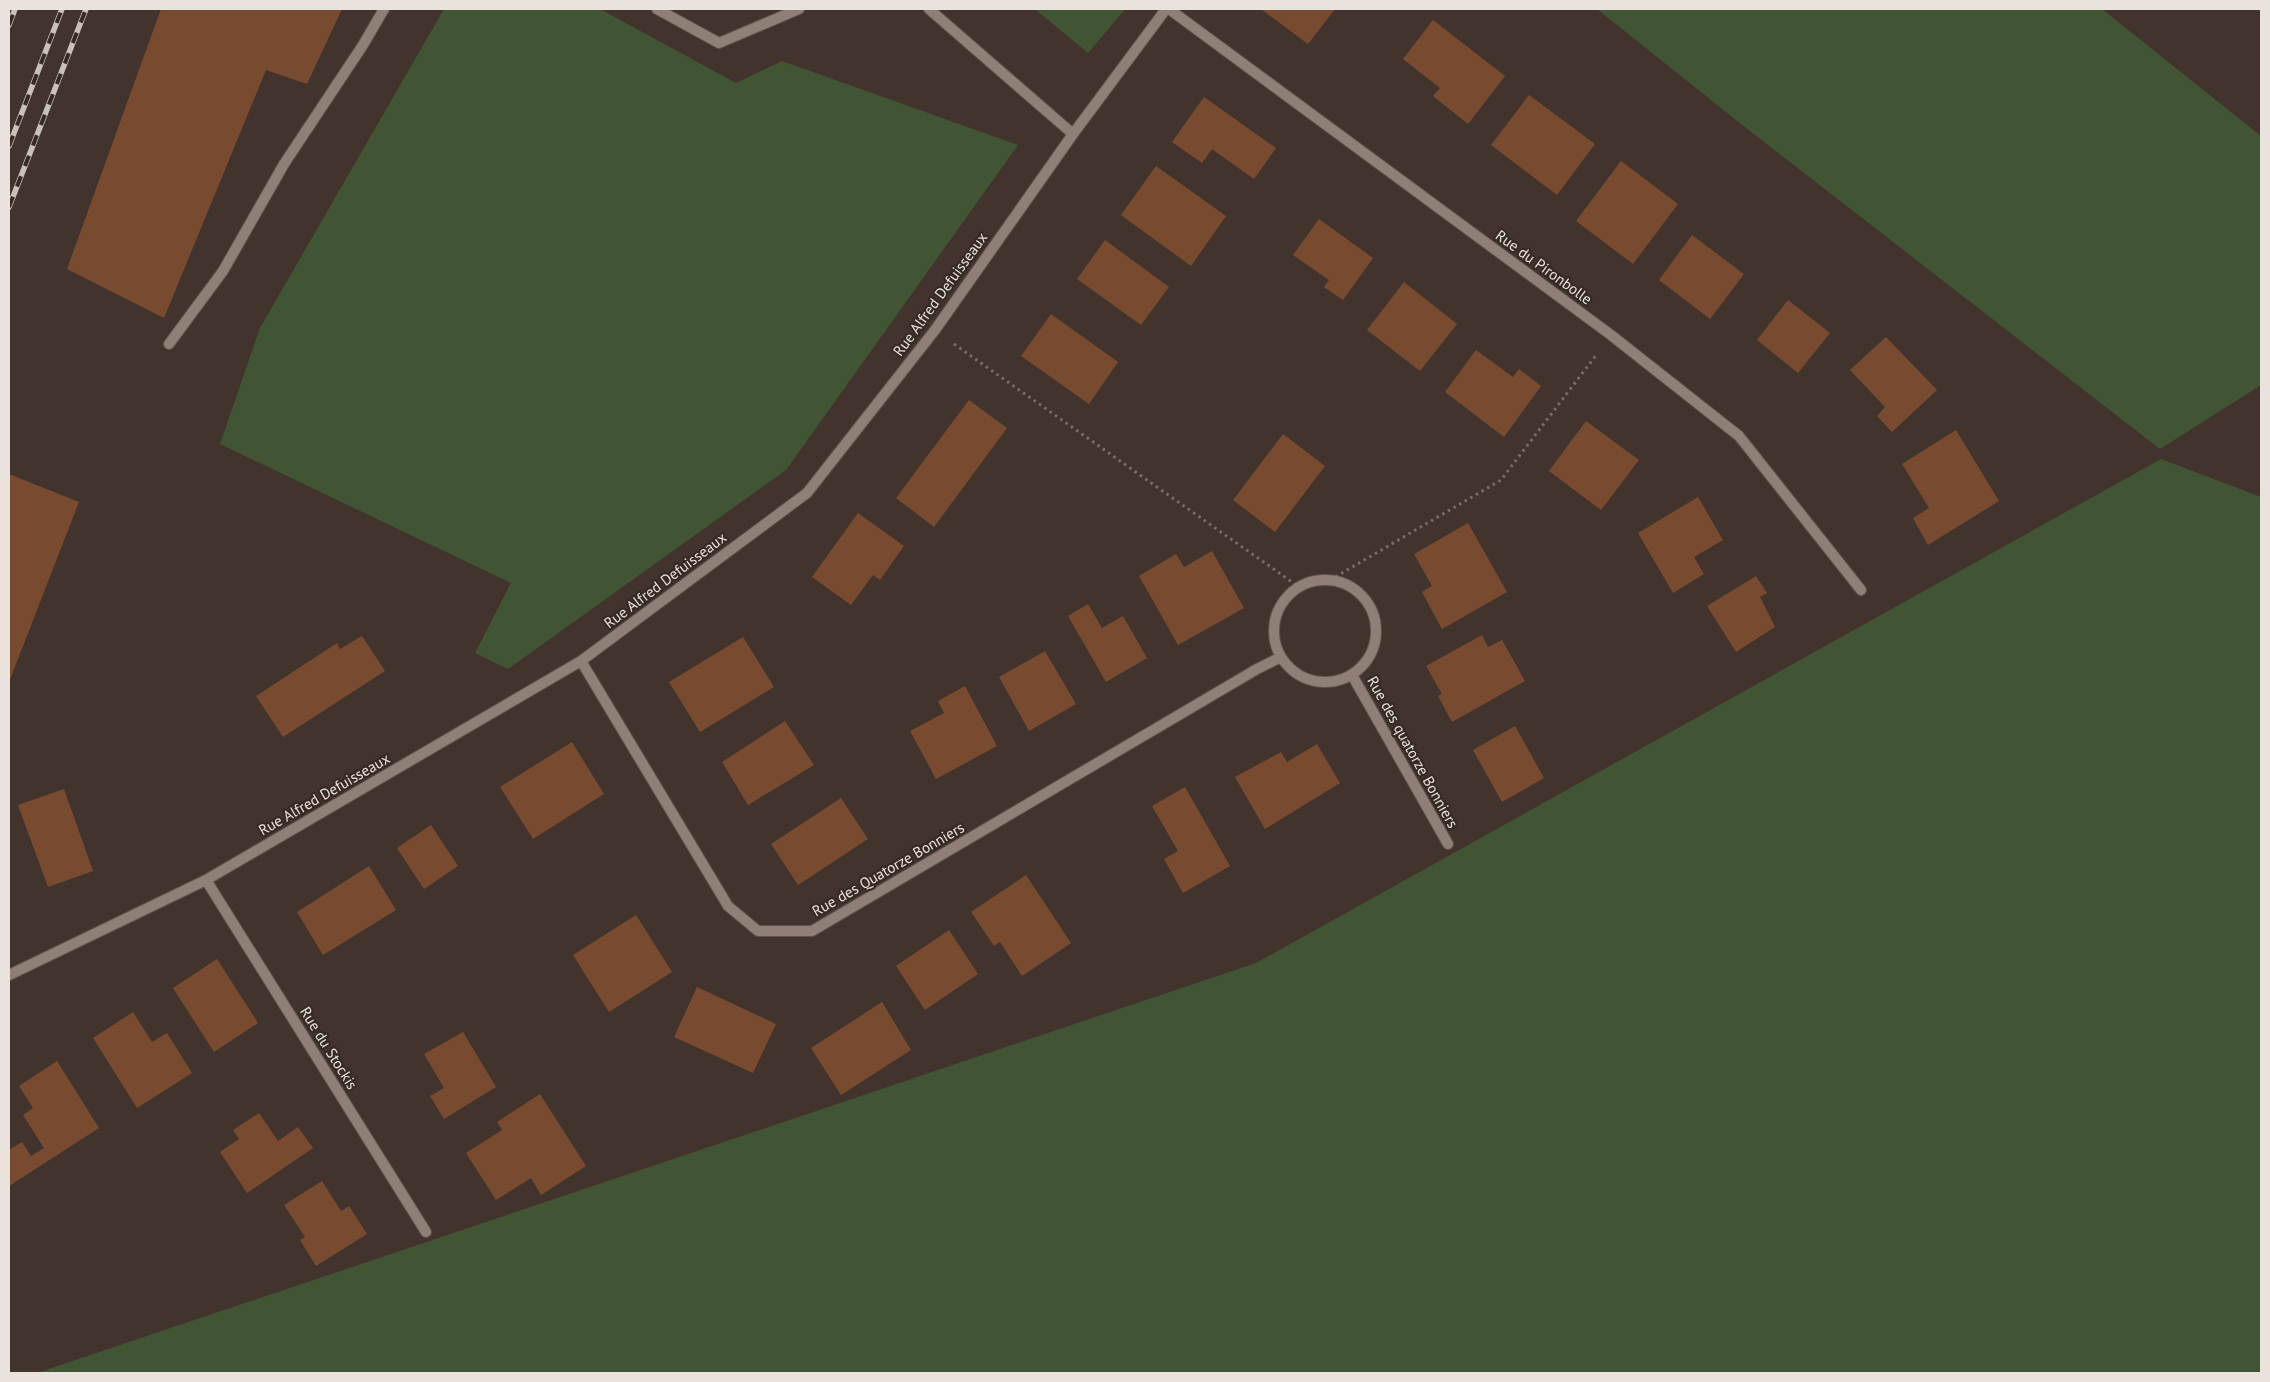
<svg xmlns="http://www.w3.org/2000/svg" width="2270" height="1382" viewBox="0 0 2270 1382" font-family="'PT Sans',sans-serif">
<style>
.green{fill:#415535}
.building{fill:#784b31}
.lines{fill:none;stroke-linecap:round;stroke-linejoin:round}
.service-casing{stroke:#5e534d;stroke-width:12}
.minor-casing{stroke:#5e534d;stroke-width:12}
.path{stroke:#796d66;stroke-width:3;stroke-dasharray:2.5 4;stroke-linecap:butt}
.service{stroke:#8f7f77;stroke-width:10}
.minor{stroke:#8f7f77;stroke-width:10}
.rail-casing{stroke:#cac1bb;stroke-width:5.5}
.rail{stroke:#372a23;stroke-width:4;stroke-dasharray:11;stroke-linecap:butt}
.labels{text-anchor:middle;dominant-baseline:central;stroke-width:4.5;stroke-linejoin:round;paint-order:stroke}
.street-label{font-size:15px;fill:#eae2dd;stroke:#372a23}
</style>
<rect width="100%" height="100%" fill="#42342d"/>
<path class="green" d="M444 9H600L736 83 782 61 1018 145 786 470 508 669 475 653 511 583 220 444 260 328Z
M1035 9H1125L1088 53Z
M1597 9H2102L2261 136V385L2160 449 1741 124Z
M2161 459 2261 497V1373H37L1256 963Z"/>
<path class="building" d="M161 9H342L307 84 266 70 164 318 67 269Z
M1261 9H1335L1308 44Z
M1433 20 1505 76 1468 124 1433 96 1440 88 1403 59Z
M1529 95 1595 144 1557 195 1491 145Z
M1204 97 1276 148 1254 179 1212 149 1202 163 1172 142Z
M1621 161 1678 204 1633 264 1576 221Z
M1156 166 1226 216 1191 266 1121 215Z
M1319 219 1373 258 1343 300 1324 287 1329 280 1293 255Z
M1692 235 1744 274 1710 319 1659 280Z
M1105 240 1169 287 1141 325 1077 279Z
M1404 282 1457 324 1420 371 1367 330Z
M1788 300 1830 333 1798 373 1757 340Z
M1051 314 1118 362 1089 404 1021 356Z
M1886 337 1937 390 1892 432 1877 416 1885 407 1850 370Z
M1476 350 1513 377 1519 369 1541 386 1504 437 1445 392Z
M969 400 1007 428 934 527 896 498Z
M1586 421 1639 460 1601 510 1549 471Z
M1956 430 1999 501 1928 545 1913 518 1929 508 1902 464Z
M1283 434 1325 466 1275 532 1233 500Z
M9 474 79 502 9 682Z
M1698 497 1723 540 1694 557 1704 574 1673 593 1638 533Z
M858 513 904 546 880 580 873 575 851 605 812 577Z
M1468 523 1507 592 1442 629 1422 592 1432 586 1414 554Z
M1212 551 1244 608 1178 645 1139 576 1176 554 1184 567Z
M1756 576 1767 593 1760 597 1775 627 1736 652 1707 606Z
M1088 604 1102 628 1123 616 1147 658 1106 682 1068 616Z
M1482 635 1488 647 1502 640 1525 681 1452 722 1438 696 1442 694 1426 666Z
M362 636 385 671 283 737 256 696 337 643 340 649Z
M743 637 774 687 700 732 669 682Z
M1045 651 1076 704 1029 731 999 677Z
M965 686 997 746 936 779 910 731 944 713 938 701Z
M785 721 814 765 748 805 722 762Z
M1515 726 1544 778 1502 802 1473 750Z
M572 742 604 794 533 839 500 787Z
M1317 744 1340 783 1265 829 1235 777 1281 752 1287 762Z
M1185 787 1230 866 1183 893 1164 859 1178 851 1152 806Z
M64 789 93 871 48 887 18 805Z
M841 798 868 839 798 885 771 844Z
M431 825 458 866 424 889 397 848Z
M369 866 396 910 323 955 297 912Z
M1026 875 1071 943 1022 976 1000 942 994 946 971 912Z
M636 915 672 972 609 1012 573 955Z
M949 930 978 974 925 1010 896 966Z
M217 959 258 1023 214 1052 173 988Z
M697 987 776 1024 753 1073 674 1037Z
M882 1002 911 1050 841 1095 811 1048Z
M133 1012 152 1042 167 1033 192 1073 137 1108 93 1038Z
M463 1032 496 1087 444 1119 430 1096 444 1088 424 1054Z
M57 1061 99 1128 9 1186V1150L22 1142 31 1156 44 1148 23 1115 33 1108 19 1086Z
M540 1094 586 1166 541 1195 531 1178 496 1200 466 1153 502 1130 497 1122Z
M259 1113 278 1141 298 1127 313 1148 247 1193 220 1152 239 1139 233 1130Z
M322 1181 341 1211 349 1206 367 1234 316 1266 300 1240 305 1237 284 1205Z"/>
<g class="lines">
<g class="service-casing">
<path id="service" d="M657 9 719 43 799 9
M929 9 1073 134
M169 344 223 271 284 164 363 45 384 9"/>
</g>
<g class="minor-casing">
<path id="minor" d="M1169 9 1611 335 1739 436 1861 590
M1274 631a51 51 0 1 1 102 0a51 51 0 1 1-102 0Z
M581 661 728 906 758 931H812L1257 669 1281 657
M1352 675 1448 844
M206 880 426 1232
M9 975 206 880 581 661 807 493 935 330 1073 134 1166 9"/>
</g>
<path class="path" d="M954 344 1299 587
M1330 580 1501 480 1597 354"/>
<use href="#service" class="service"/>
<use href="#minor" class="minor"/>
<g class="rail-casing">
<path id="rail" d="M9 25 15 9
M9 146 62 9
M9 207 86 9"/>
</g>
<use href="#rail" class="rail"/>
</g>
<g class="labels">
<g class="street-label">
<text transform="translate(1544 267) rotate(36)">Rue du Pironbolle</text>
<text transform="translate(940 294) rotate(-54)">Rue Alfred Defuisseaux</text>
<text transform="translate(665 580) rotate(-37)">Rue Alfred Defuisseaux</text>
<text transform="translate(1413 752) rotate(61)">Rue des quatorze Bonniers</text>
<text transform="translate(324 794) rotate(-30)">Rue Alfred Defuisseaux</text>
<text transform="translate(888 869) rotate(-30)">Rue des Quatorze Bonniers</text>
<text transform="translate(329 1048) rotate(58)">Rue du Stockis</text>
</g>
</g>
<rect width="2270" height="1382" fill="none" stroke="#eae2dd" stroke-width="20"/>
</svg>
